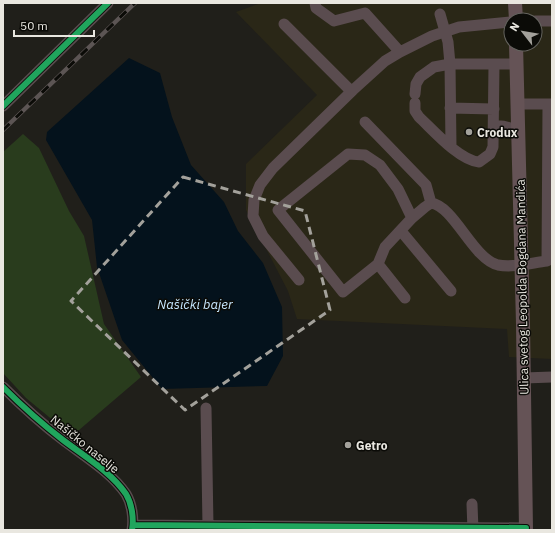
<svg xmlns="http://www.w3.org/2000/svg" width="555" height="533" viewBox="0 0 555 533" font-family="'IBM Plex Sans',sans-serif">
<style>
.built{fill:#2a2717;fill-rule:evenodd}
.green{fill:#293c1d}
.water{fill:#04121c}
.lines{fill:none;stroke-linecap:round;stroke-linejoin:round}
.minor{stroke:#5a4c4f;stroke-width:11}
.major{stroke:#655356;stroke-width:14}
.rail-casing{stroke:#5c5554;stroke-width:4.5}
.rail{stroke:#0b0b07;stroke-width:3;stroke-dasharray:9;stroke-linecap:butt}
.cycleway-casing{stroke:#0b0b07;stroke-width:8}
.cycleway{stroke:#20a55d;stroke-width:6}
.marked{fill:none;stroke:#a3a19b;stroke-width:3;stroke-dasharray:8 5;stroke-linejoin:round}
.poi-dot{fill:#a3a19b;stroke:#0b0b07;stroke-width:1.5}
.labels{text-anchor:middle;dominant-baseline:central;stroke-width:3;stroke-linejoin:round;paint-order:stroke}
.poi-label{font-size:12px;font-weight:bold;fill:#e9e7e0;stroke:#0b0b07;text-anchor:start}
.street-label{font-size:12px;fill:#e9e7e0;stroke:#0b0b07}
.water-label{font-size:13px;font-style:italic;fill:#c6e6fd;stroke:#0b0b07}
</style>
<rect width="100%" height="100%" fill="#201f1a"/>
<path class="built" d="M261 3H552V359L509 357 507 329 297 319 288 291 246 210V164L317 95 236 12ZM511 20H535V44H511Z"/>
<path class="green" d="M23 134 39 148 69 211 84 236 104 324 141 377 72 436 26 398 3 373V152Z"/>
<path class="water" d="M129 58 160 73 172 117 191 165 224 202 238 231 263 263 282 307 283 356 267 386 162 389 122 340 97 267 92 220 46 140 47 132Z"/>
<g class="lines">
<path class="minor" d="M315 3 316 8 334 21 365 13 400 52
M440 14 448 42 450 64H517
M535 21H552
M284 24 351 91
M415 94 416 84 420 77 434 67 450 64 451 147
M415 103V111L419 117C433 130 459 160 479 162L490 154 493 147 494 64
M518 104H552
M3 106 108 3
M450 108 494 109
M365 122 426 185 431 203
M494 126C503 125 511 127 518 133
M401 231 451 291
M378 264 343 292 278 210 348 154 365 155 380 165 398 189 412 218
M299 280 263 236 253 216 254 200 260 185 273 168 353 90 385 61 400 52 432 36 459 27 511 22
M405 298 378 264 385 247 412 218 425 207 431 203C454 206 473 259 498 265 513 268 531 263 547 261L548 104
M524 378 552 377
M3 387C22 406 42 424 63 440 84 456 111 472 126 494 132 504 134 519 132 530
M206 408 208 526
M472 504 473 530
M133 525 526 528"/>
<path class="major" d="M515 3 516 20
M516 44 523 324 526 530"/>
<g class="rail-casing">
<path id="rail" d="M3 130 135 3"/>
</g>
<use href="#rail" class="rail"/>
<g class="cycleway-casing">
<path id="cycleway" d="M3 106 108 3
M3 387C22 406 42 424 63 440 84 456 111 472 126 494 132 504 134 519 132 530
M133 525 526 528"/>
</g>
<use href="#cycleway" class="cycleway"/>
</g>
<path class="marked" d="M183 177 305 211 330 310 185 410 71 301Z"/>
<g class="poi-dot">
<circle cx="469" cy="132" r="4"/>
<circle cx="348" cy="445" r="4"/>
</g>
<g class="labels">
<g class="poi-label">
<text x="477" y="132">Crodux</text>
<text x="356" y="445">Getro</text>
</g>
<g class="street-label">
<text transform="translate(522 287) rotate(-91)">Ulica svetog Leopolda Bogdana Mandića</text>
<text transform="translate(85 444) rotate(39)">Našičko naselje</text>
</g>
<g class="water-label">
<text x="195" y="304">Našički bajer</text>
</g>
</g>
<rect width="555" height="533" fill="none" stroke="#e9e7e0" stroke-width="8"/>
<g transform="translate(523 32) rotate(301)"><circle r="19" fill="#0b0b07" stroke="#64635e"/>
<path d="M0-3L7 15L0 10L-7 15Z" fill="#a3a19b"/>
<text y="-6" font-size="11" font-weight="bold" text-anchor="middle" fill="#e9e7e0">N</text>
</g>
<path d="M14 30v6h80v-6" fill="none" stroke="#e9e7e0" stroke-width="2"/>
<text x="20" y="30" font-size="12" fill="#e9e7e0" stroke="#0b0b07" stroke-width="3" paint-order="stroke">50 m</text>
</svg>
